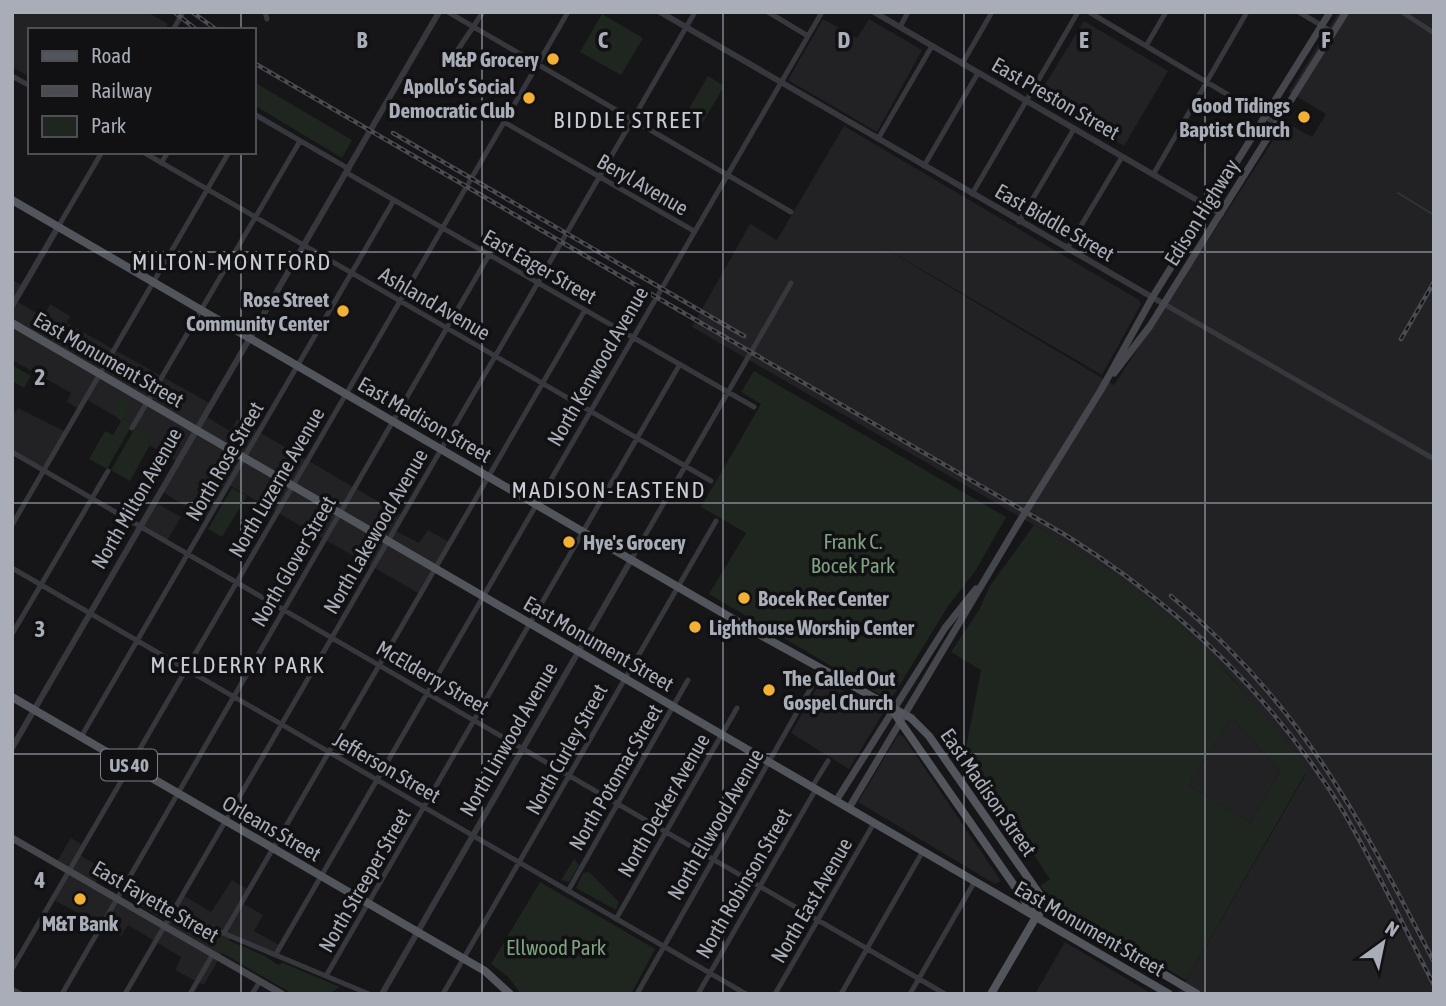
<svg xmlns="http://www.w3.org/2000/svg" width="1446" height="1006" viewBox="0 0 1446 1006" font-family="'Asap Condensed',sans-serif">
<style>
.built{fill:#222225}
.green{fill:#1e261f;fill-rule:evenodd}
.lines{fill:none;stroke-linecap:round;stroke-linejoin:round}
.stream{stroke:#2c353c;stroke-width:2}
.minor{stroke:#37383d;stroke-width:5}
.tertiary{stroke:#37383d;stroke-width:6}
.secondary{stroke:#45474d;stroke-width:7}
.primary{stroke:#53555c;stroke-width:8}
.rail-casing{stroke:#4a4c52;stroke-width:4.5}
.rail{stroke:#111113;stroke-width:2;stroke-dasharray:5;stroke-linecap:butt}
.secondary-bridge{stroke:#45474d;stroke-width:7}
.grid{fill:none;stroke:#a8adb8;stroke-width:2;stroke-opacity:0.55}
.poi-dot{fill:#f2b134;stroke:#111113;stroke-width:2.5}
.labels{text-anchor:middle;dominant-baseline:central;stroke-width:7;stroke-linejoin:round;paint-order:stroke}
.shield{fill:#111113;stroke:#7b7e86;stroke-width:2}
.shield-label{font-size:19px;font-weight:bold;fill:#a8adb8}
.poi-label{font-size:21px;font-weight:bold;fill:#a8adb8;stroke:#111113;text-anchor:end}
.street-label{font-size:21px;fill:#a8adb8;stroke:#111113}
.park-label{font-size:21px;fill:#7fa381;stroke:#111113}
.neighbourhood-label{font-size:23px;letter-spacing:2px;fill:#c9ccd4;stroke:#111113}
.grid-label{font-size:23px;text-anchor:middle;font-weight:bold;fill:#a8adb8;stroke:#111113;stroke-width:7;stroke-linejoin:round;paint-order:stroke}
</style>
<rect width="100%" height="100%" fill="#161618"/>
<path class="built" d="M12 12H147L168 24 164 30H30V77L12 67Z
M1339 12H1434V994H1178L1306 774 1233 679 1171 617 1121 580 1034 525 692 327 750 224 777 240 844 126 1139 300 1141 304 1102 375 861 234 1114 385 1285 122 1312 137 1326 114 1289 92Z
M823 19 857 38 869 19 922 50 877 132 788 80Z
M1084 21 1168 71 1124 146 1038 96Z
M12 280 24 286 16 301 43 317 50 304 70 316 67 323 211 404 205 416 230 431 237 419 403 516 394 530 419 543 428 530 449 542 420 594 229 485 208 520 161 491 177 461 147 444 150 437 86 399 79 409 67 402 71 393 12 360Z
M18 408 66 432 45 470 12 452V417Z
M154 502 181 517 167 541 141 525Z
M822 679 883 713 849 769 791 733Z
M1232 717 1280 772 1250 823 1188 785Z
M898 735 903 736 1001 881 995 884 858 802Z
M71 838 83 845 78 854 103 869 95 884 117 894 163 924 181 894 211 912 232 880 249 890 242 903 263 915 254 931 281 946 276 954 232 935 204 985 192 979 175 970 181 957 128 925 121 936 52 899 67 870 56 863Z
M1065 942 1152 994H1035Z"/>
<path class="green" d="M602 14 643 38 621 75 580 52Z
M708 76 724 86 702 124 686 114Z
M254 82 352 140 342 158 254 105Z
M12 365 31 376 24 388 12 381Z
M754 371 1006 517 976 570 948 606 893 696 887 699 709 594 746 533 701 507 761 404 741 392Z
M122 397 131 403 122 419 132 425 107 469 89 459 105 431 113 435 121 421 113 413Z
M135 428 151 437 147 443 150 445 130 481 111 470Z
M232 488 247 496 222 537 208 529Z
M1034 525C1081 554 1131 581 1172 618 1222 663 1265 717 1308 769L1186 980 1060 907 1040 886 1050 879 965 753 981 670 951 652 979 610 990 586ZM1232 717 1280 772 1250 823 1188 785Z
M574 859 579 865 569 882 561 880Z
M589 872 619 902 616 910 576 888 583 873Z
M540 882 655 949 631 994H521L508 977 491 964Z
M140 902 265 956 278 965 283 963 340 987 329 994H293L139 905Z"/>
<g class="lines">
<path class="stream" d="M1398 193 1434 215"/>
<path class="minor" d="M265 12 267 19
M448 12 791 212
M768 12 808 36
M1089 12 1277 124
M1299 12 1334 33
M1402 12 1434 33
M900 27 908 12
M173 30 183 12
M1146 46 1166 12
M457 51 483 12
M962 64 992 12
M12 76 30 86
M254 114 349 169
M504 122 694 231
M878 139 932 46
M143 152 711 481
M161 163 168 152
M924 166 978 73
M347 173 754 407
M1153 175 1247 12
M972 194 1078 12
M1019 222 1074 129
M58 227 102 152
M1067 249 1122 157
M1164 304 1434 459
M132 428 300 141
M12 452 945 994
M12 525 229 152
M631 560 791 283
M12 568 746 994
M12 634 108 471
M81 737 394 200
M812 787 828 761
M120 890 369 994
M568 891 688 680
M616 919 737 708
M224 933 585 310
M276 954 822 12
M12 969 568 12
M326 976 680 364
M12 989 21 994
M62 994 489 255
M125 994 695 12
M190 994 213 954
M252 994 260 981
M443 994 716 521
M637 994 821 670
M698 994 816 789
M775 994 874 823
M841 994 923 851
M910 994 975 881"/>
<path class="tertiary" d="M660 12 1164 304
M874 12 1221 214
M12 306 58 227
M12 748 439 12
M382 994 631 560"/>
<path class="secondary" d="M1114 373 1150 326 1346 12
M1054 466 1101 390 1152 298 1330 12
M836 801 945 628 976 589
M849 808 1018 524
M12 838 282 994"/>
<path class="primary" d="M12 200 764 637 911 718 929 736 1047 905 1197 994
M12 323 1169 994
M12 697 485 971 510 994
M892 710 1034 914
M991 994 1036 917 1047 905"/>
<g class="rail-casing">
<path id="rail" d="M174 12 197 30
M192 12 217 30
M254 63 1067 536C1180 607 1273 696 1343 811 1376 867 1404 927 1434 985
M393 133 744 336
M1401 339 1434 282
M1171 596C1301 703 1359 817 1434 962"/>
</g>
<use href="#rail" class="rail"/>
<path class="secondary-bridge" d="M1018 524 1054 466"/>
</g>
<path class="grid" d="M241 12V30M482 12V994M723 12V994M964 12V994M1205 12V994M241 152V994M12 252H1434M12 503H1434M12 754H1434"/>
<g class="poi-dot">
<circle cx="553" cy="59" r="7"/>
<circle cx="529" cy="98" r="7"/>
<circle cx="1304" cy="117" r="7"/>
<circle cx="343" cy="311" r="7"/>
<circle cx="569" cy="542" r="7"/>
<circle cx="744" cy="598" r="7"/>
<circle cx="695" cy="627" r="7"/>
<circle cx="769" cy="690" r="7"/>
<circle cx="80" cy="899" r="7"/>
</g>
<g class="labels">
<rect class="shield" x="101" y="749.5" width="56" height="31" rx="5"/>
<g class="shield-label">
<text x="129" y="765">US 40</text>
</g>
<g class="poi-label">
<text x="539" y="59">M&amp;P Grocery</text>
<text x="515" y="86">Apollo’s Social<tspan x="515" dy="24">Democratic Club</tspan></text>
<text x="1290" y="105">Good Tidings<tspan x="1290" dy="24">Baptist Church</tspan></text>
<text x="329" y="299">Rose Street<tspan x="329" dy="24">Community Center</tspan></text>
<text x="583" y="542" text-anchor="start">Hye's Grocery</text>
<text x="758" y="598" text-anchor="start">Bocek Rec Center</text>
<text x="709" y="627" text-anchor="start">Lighthouse Worship Center</text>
<text x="783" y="678" text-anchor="start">The Called Out<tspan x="783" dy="24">Gospel Church</tspan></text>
<text x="80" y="923" text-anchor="middle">M&amp;T Bank</text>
</g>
<g class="street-label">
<text transform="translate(1056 98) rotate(30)">East Preston Street</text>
<text transform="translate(643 184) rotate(30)">Beryl Avenue</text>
<text transform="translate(1201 212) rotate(-58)">Edison Highway</text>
<text transform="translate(1055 222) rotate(30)">East Biddle Street</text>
<text transform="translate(540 266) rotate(30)">East Eager Street</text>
<text transform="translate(435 303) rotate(30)">Ashland Avenue</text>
<text transform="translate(109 359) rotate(30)">East Monument Street</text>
<text transform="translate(597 366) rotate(-60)">North Kenwood Avenue</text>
<text transform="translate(425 419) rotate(30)">East Madison Street</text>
<text transform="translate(224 461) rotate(-60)">North Rose Street</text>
<text transform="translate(276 482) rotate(-60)">North Luzerne Avenue</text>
<text transform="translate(136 498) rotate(-60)">North Milton Avenue</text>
<text transform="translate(375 531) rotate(-60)">North Lakewood Avenue</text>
<text transform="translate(293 561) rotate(-60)">North Glover Street</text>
<text transform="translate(599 643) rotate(30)">East Monument Street</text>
<text transform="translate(433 677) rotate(30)">McElderry Street</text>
<text transform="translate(508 739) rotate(-60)">North Linwood Avenue</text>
<text transform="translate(566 749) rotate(-61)">North Curley Street</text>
<text transform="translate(387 767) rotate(30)">Jefferson Street</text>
<text transform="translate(615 777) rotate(-60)">North Potomac Street</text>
<text transform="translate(989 792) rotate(55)">East Madison Street</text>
<text transform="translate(663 805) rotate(-60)">North Decker Avenue</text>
<text transform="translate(715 824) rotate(-60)">North Ellwood Avenue</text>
<text transform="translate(272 828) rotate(30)">Orleans Street</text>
<text transform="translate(364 880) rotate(-60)">North Streeper Street</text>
<text transform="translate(743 883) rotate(-60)">North Robinson Street</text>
<text transform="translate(811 900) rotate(-60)">North East Avenue</text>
<text transform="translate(156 901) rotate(30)">East Fayette Street</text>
<text transform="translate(1090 928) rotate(30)">East Monument Street</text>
</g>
<g class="park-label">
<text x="853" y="541">Frank C.<tspan x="853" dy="24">Bocek Park</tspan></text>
<text x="556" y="947">Ellwood Park</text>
</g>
<g class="neighbourhood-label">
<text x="629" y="120">BIDDLE STREET</text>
<text x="232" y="262">MILTON-MONTFORD</text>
<text x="609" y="490">MADISON-EASTEND</text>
<text x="238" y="665">MCELDERRY PARK</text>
</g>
</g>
<g class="grid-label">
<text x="362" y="48">B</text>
<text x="603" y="48">C</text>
<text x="844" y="48">D</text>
<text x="1084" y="48">E</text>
<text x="1326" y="48">F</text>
<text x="40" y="385">2</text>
<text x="40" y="637">3</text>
<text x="40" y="888">4</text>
</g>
<rect width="1446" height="1006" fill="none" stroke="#a8adb8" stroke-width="28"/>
<rect x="28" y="28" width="228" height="126" fill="#111113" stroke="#4d4f55" stroke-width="2"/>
<rect x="42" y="51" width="35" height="10" fill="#53555c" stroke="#4d4f55" stroke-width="2"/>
<text x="91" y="63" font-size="21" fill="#a8adb8">Road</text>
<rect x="42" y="86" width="35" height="10" fill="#4a4c52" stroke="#4d4f55" stroke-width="2"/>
<text x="91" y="98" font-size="21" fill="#a8adb8">Railway</text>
<rect x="42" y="116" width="35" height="21" fill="#1e261f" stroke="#4d4f55" stroke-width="2"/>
<text x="91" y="133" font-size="21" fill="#a8adb8">Park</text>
<g transform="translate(1383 943) rotate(33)" stroke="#111113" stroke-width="5" paint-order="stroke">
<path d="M0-5L12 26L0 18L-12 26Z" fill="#a8adb8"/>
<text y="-10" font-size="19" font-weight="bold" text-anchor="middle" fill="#a8adb8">N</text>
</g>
</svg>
